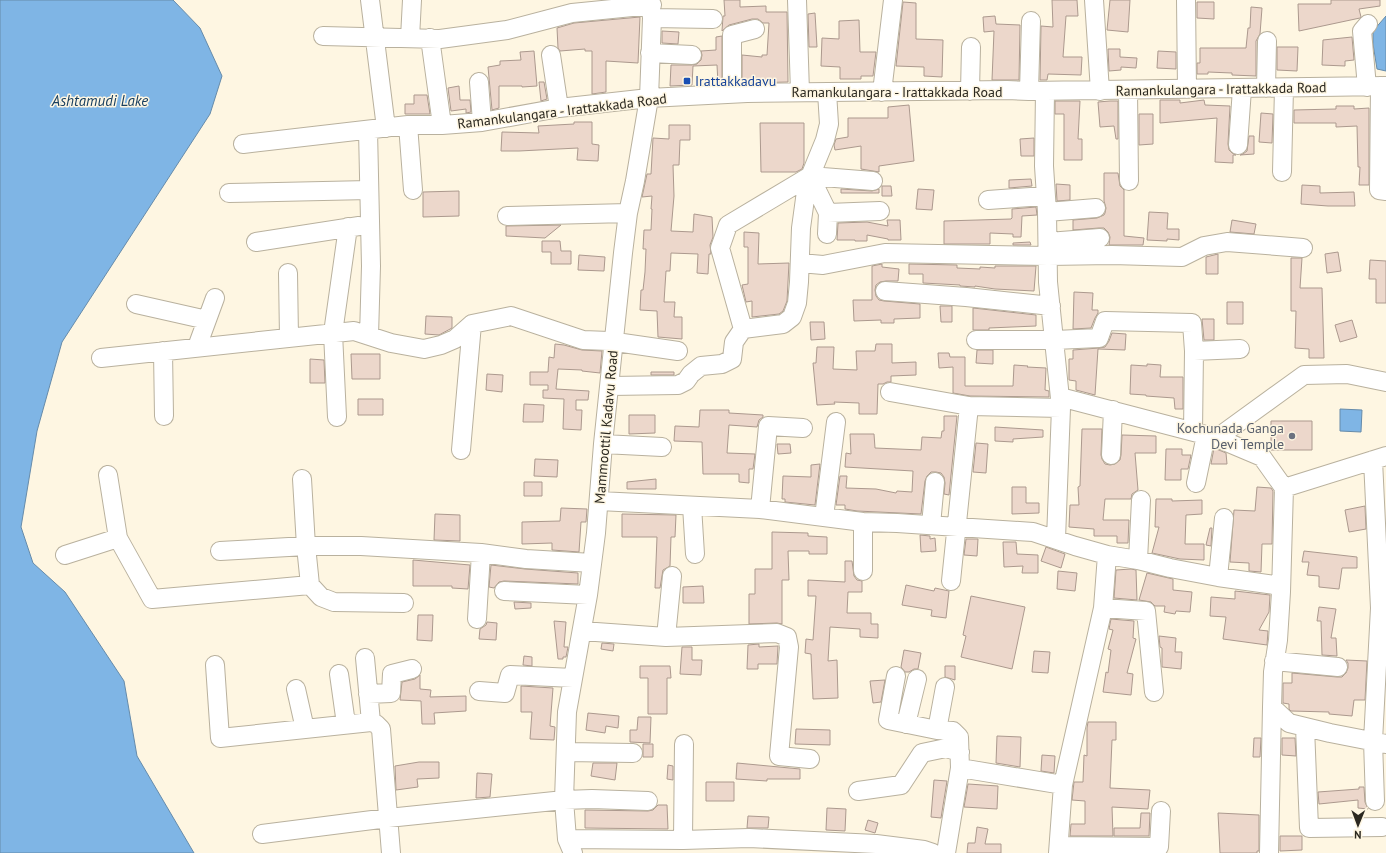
<svg xmlns="http://www.w3.org/2000/svg" width="1386" height="853" viewBox="0 0 1386 853" font-family="'PT Sans',sans-serif">
<style>
.water{fill:#7fb5e5;stroke:#668baa}
.building{fill:#ecd7cb;stroke:#ac998e}
.lines{fill:none;stroke-linecap:round;stroke-linejoin:round}
.minor-casing{stroke:#b9b19e;stroke-width:20}
.minor{stroke:#fff;stroke-width:18}
.transit-dot{fill:#1a4fb4;stroke:#fef6e2;stroke-width:1.5}
.worship-dot{fill:#6b7280;stroke:#fef6e2;stroke-width:1.5}
.labels{text-anchor:middle;dominant-baseline:central;stroke-width:3;stroke-linejoin:round;paint-order:stroke}
.transit-label{font-size:14px;fill:#164399;stroke:#fef6e2;text-anchor:start}
.street-label{font-size:14px;fill:#2b2820;stroke:#fef6e2}
.worship-label{font-size:14px;fill:#5b616d;stroke:#fef6e2;text-anchor:end}
.water-label{font-size:15px;font-style:italic;fill:#183f60;stroke:#fef6e2}
</style>
<rect width="100%" height="100%" fill="#fef6e2"/>
<path class="water" d="M0 0H173L200 28 222 76 210 114 62 342 37 431 21 527 33 563 65 592 124 681 137 756 194 853H0Z
M1386 16V71L1377 69 1373 44V31Z
M1340 409 1362 410 1361 432 1340 431Z"/>
<path class="building" d="M724 0H740V7L766 6V12H787L788 82 742 83V55L762 57V55H767L769 23H763L758 19H752L729 25 722 31 723 16H725Z
M1052 0H1077L1078 16H1066L1063 57H1082L1081 75 1048 74 1047 80H1040L1041 26 1053 27Z
M1110 0H1130L1128 32 1107 30Z
M1331 0H1380V6L1359 9 1361 17 1360 18 1299 31 1298 4H1331Z
M903 2 916 3V39L943 40 942 77 924 76V67L896 66Z
M1197 2H1214V19L1197 18Z
M1251 7 1262 8 1260 34 1256 41V76L1232 75V73L1208 72V74H1197V63H1200V48H1246L1248 28H1250Z
M815 13 817 47H809L808 14Z
M995 16 996 24 1020 25 1019 80H992L994 31 984 32 983 17Z
M640 17 638 63 606 61V92L592 94V51H585V49L560 51 558 48 557 28 574 23Z
M859 20 860 52H876L873 76H861V79H840V67L821 66 822 38 839 39V21Z
M662 31 679 32 678 44 662 43Z
M722 36V84H718L717 65 693 66 692 85 670 86 671 65H692L697 64 701 60 702 55 701 51 716 50V37Z
M1352 37 1354 60 1345 61V66L1322 65 1323 40Z
M1277 47H1298L1297 71 1277 70Z
M1108 49H1120V57L1137 58 1136 68 1121 67V70L1109 71Z
M534 51 537 86 522 87V86H499V108L492 110 488 67 500 65V61L521 60 520 52Z
M1158 51 1176 52V69L1157 68Z
M539 82H544L547 99 541 101Z
M459 86 460 100H470L471 112 466 113V109L451 111 448 88Z
M414 95H427L430 114H405V104H414Z
M1160 100H1180V103L1204 100 1205 105 1230 106 1228 144 1229 150 1232 153 1236 155H1233V163L1215 162 1217 118 1160 123Z
M1055 101H1080L1078 139H1082V160H1064V114H1055Z
M1110 101H1118V139H1116L1114 126 1100 127 1098 102Z
M909 105 914 161 879 166V172L861 169V146L835 150 834 145 836 139 848 137V118H888V107Z
M1336 106H1354V109L1369 108V185H1359L1360 167H1358L1357 126 1336 127V123H1294V110L1336 109Z
M1261 113 1273 114 1272 143 1259 142Z
M1139 114H1153V144L1139 145Z
M574 122H592V144L599 145 598 161 577 160 578 148 519 151H501L502 132 539 133 538 126 574 124Z
M760 123H804V163L802 169 796 172H761Z
M669 125H690V140H680L679 165H673L674 196 671 231 693 232 694 214 712 217 713 237 710 245 711 254H709L708 274 697 273 698 254 671 253 670 271H666L664 302H675L674 317H682V339L658 337 657 311 640 310 641 290H643L645 272 646 249H643L644 230H651L652 209H651L652 196 642 197 647 174H651L653 138 669 139Z
M1249 136H1254V154L1240 155 1243 154 1247 151Z
M1034 138V156H1021L1020 139Z
M1104 173H1118L1120 186 1124 190V236L1144 238 1143 245H1109L1110 237 1108 232 1104 228H1099L1073 230V220L1097 218 1104 215 1105 213 1106 208 1104 201Z
M1031 179 1032 186 1009 188V180Z
M1056 184 1070 185V200L1057 201Z
M1302 185 1320 186V193L1354 192 1355 206H1328L1301 204Z
M882 186H891L892 196H882Z
M841 189 872 191 879 189V193H841Z
M918 189 934 190 932 210 916 209Z
M459 191V216L423 217V192Z
M1036 207 1037 215 1022 216 1021 237H1013V234L990 233V244H944V221L1011 219 1012 218V209Z
M1149 212 1168 213 1167 229H1179V240L1167 239V241L1147 240Z
M887 220H900L901 240H888V239L867 235V241H855V240H837L838 223 867 222 888 226Z
M1232 220 1256 224 1254 234 1230 232Z
M561 225 545 238 506 236V226Z
M744 232 759 233 758 264 789 263 787 301 783 311 779 314 752 317V301L746 302 742 285 748 284V247H744Z
M542 241H560L561 251H571V264H551V252H542Z
M1030 242 1031 245H1013V243Z
M1338 252 1341 271 1327 273 1325 254Z
M1218 254V274H1206V257Z
M579 255 605 257 604 271 578 270Z
M1291 258H1302L1300 288H1322L1324 358H1309V349L1295 348 1296 311H1291Z
M1370 260 1386 261V303H1376V279H1369Z
M882 264V267L899 269 898 281H886L880 282 876 285 875 290 876 296 879 300 884 301 920 304V318L894 319V323H881V320L854 321 853 300H872V266Z
M909 264 957 265V268L980 269V267L995 268V266H1036L1034 291 995 289 975 286V287L960 286V285L923 283V274H909Z
M1074 292 1093 293 1092 310H1098V313L1095 318 1091 328 1073 329Z
M1227 302H1243V324H1227Z
M940 306H952V322H941Z
M973 308 1036 315V326L989 328V330H973Z
M426 316 452 317V328L439 335 425 334Z
M1202 319H1214V340H1204Z
M1352 320 1357 337 1340 342 1335 325Z
M810 322H824L825 339 811 340Z
M1112 333 1126 334 1125 350 1098 349 1095 395 1076 390V381L1069 380V359H1073V350L1099 348 1105 347 1109 341Z
M555 344 564 345 582 350 602 351 600 373 582 371V370L558 369 556 389 589 391 588 400H576V410H582L581 430 563 429 564 399 543 398V390H548V385H530V372H548L549 357 554 358Z
M876 344H892V363L916 362V375L891 376V382H887L883 384H878L877 414H859V403L834 402 835 404 817 405 813 363H816L817 347H834L833 369 857 370 856 351H875Z
M977 350H993V364L976 363Z
M938 353H949L950 357H965V386H1013L1014 365 1028 366 1027 367 1046 368 1045 390 1049 391V397L970 396 953 393V367L939 368Z
M351 354H380V379H352Z
M310 359 324 360 325 383H310Z
M1147 364 1161 365 1160 377H1183V409H1175L1174 398 1146 396V395L1130 394 1131 365 1147 366Z
M651 372H674V375H651Z
M487 374 503 375 502 392 486 390Z
M358 399H383V415H358Z
M524 404 544 405 543 422H523Z
M700 410H729V413L763 415V417L759 420 757 427 729 425 727 453 755 454 753 469H749V483L739 482V474H703L702 442 674 441 675 426 699 427Z
M629 415H655V433L629 434Z
M944 416H957L949 495 944 494 945 483 944 477 941 473 936 472H931L927 476 925 481 921 514 857 511 845 509V505H836L840 476H847L846 488 876 489 896 493 897 491 912 492 913 471 845 467 846 453 851 454 850 434H874L875 448 921 450 922 437 941 438 942 431H944Z
M1271 421H1312V450H1271Z
M995 427 1043 430V437L1013 439V442L995 441Z
M1082 429H1102L1101 455 1102 459 1105 464 1110 465 1115 464 1120 460 1121 455 1122 435 1156 436V453H1135L1138 490 1132 494 1131 499H1105L1103 520H1129L1128 543H1117V536H1094V529L1069 527 1070 505H1079L1078 487 1080 486Z
M976 443 988 444 986 473 973 472Z
M777 444H790L791 453 778 454Z
M1214 448 1226 453 1227 464H1211Z
M1166 449H1182V455H1191L1188 469H1181V480H1165Z
M535 459 558 460 557 477 534 476Z
M820 464 815 505 785 502V499H782L783 476 811 477V465Z
M656 479V489H627V482Z
M524 482H542V496H524Z
M1012 487H1026V503H1039V513L1012 514Z
M1257 487 1271 488 1273 491 1272 544H1262L1261 572 1249 571V563L1230 562 1234 510 1255 511Z
M1156 499H1172V501L1202 500V514L1186 515 1185 544H1204V560L1180 559 1152 553 1159 527H1155Z
M1365 506 1366 529 1349 532 1345 510Z
M561 508 587 509 586 522H581L579 552 552 550V543L522 544V522L560 521Z
M435 514 460 515V541L434 540Z
M622 514 676 515 675 537H671L670 566 663 570 660 588H655L657 537H622Z
M1210 528H1212L1211 546 1206 545Z
M772 532 808 533V536L827 537V554H809V551H788L789 580H782V624L777 623 749 624V594H755V569H772Z
M920 535 930 536V539L935 538 936 551 921 552Z
M966 539H978L977 556 964 555Z
M1003 542H1016L1017 554 1038 555V573H1022L1023 566 1004 567Z
M1046 547 1065 554 1061 568 1041 561Z
M1304 551 1357 557V568H1342L1339 589 1319 587V576L1307 575 1309 562H1302Z
M413 560 470 565 468 589 452 588V586H413Z
M845 561H852L854 576 857 580 862 581V592H848L847 613H871V624H878V638L860 637V629L830 627 828 661 837 660 838 698 813 699 811 654 805 653 806 639 813 640 816 596H808V580L845 582Z
M491 565 525 569 578 573V584L504 581 499 582 494 588 489 587Z
M1131 569 1136 570 1137 600 1114 598 1116 570Z
M1058 571 1077 573 1075 591 1057 589Z
M1147 573 1173 579V590L1192 592 1190 612 1176 611 1175 614 1164 612 1165 606H1155L1151 602 1139 600Z
M906 585 934 591 935 588 949 591 946 618 931 616 932 610 902 605Z
M703 586 704 603H683V587Z
M1235 591 1270 595 1269 612 1259 630 1268 631 1267 645 1223 639 1226 617 1210 616 1211 597 1235 599Z
M971 596 1025 607 1012 669 961 657 966 636 963 635Z
M514 602 531 603V608L515 609Z
M1319 607 1336 609 1331 638H1336L1337 656 1322 655 1321 621H1317Z
M418 615H433L432 641 417 640Z
M1111 619 1134 621 1133 638 1136 639 1127 673 1133 674 1131 695 1103 692 1106 672 1108 673 1111 650 1108 649 1113 630 1109 629Z
M554 621 566 622 564 647H568L566 657H563V659H558Z
M487 622 497 623 496 640 479 639 480 629 486 625Z
M1159 636 1176 638 1175 652H1182L1181 669 1162 667V648L1160 647Z
M602 643 614 644 613 651 601 649Z
M759 644V647L778 646 777 664H758V669H747L748 645Z
M682 647H692V660H702L701 675 680 674Z
M904 650 921 653 918 669H914L909 672H905L901 667Z
M1034 651 1050 652 1048 673 1032 672Z
M524 656 532 657V666L523 665Z
M1346 660 1367 661 1365 700H1354L1352 716 1329 714V712L1291 711 1289 709V704L1283 703V683H1292V673L1337 677H1342L1346 673 1348 668V663Z
M640 666H670L671 678H667V714H648V678H640Z
M945 666H955V680L945 677Z
M420 675V689L431 690 430 697 466 696V711L434 713 435 724H422L421 701 400 700 402 682 415 679Z
M885 680 881 702 873 703 870 681Z
M521 686 553 688 550 726 555 727 554 740 530 739 532 712H521Z
M588 713 619 716 618 728 606 726 605 733 586 730Z
M638 717H651L650 743 630 742V730H637Z
M1088 722H1116V740H1112L1110 788 1150 790 1148 809 1112 807 1113 836H1070L1071 824H1085V801L1072 800 1074 782H1083L1084 755 1087 756V728Z
M796 729 830 730V745L795 744Z
M997 736 1021 737 1020 767 996 763Z
M1254 738H1261L1260 757H1253Z
M1282 738H1295L1296 756 1282 755Z
M643 744H653V757H643Z
M1042 755 1055 756 1054 773 1041 771Z
M419 762H439V778L417 779 418 787 396 790 395 766Z
M593 763H617L615 780 591 776Z
M737 763 800 769V779H767V781L736 779Z
M668 765 673 766V780L667 779Z
M477 773 492 774 490 797 476 798Z
M934 780 947 781 941 818 931 817Z
M706 782H734V801H706Z
M968 784 998 786 997 809 964 807Z
M1359 787H1364L1365 802 1368 809 1358 808V800L1319 804 1318 792 1359 789Z
M658 805H667L668 829 585 828V810L648 811 653 810Z
M827 808 846 809 845 831 826 830Z
M1141 813H1150L1149 836H1114V828H1140Z
M1218 813 1259 815V851H1257V853H1220Z
M748 816 769 817 768 828H747Z
M868 820 878 823 875 833 865 830Z
M977 827 988 829 985 844H1001V853H967L968 843H975Z
M1280 836H1302V850L1280 851Z"/>
<g class="lines">
<g class="minor-casing">
<path id="minor" d="M370 0 386 128
M797 0 800 92
M1094 0 1100 91
M1186 0 1187 89
M652 18 713 19
M323 36 440 39 507 30 572 13 652 5
M410 38 412 0
M430 38 442 125
M650 53 692 55
M551 55 559 108
M479 82 482 122
M1380 86 1379 190 1386 191
M1367 87 1362 31 1368 24
M1266 88 1267 41
M1128 90 1129 181
M970 91 971 47
M1029 91 1031 21
M882 92 893 0
M732 93V35L755 29
M408 125 413 190
M368 130 371 266 369 336
M243 144 408 125H442L482 122 559 108 649 98 747 93 1007 90 1029 91 1386 86
M1238 145 1242 89
M1282 172 1284 88
M810 176 828 213 827 234
M229 193 369 190
M988 200 1045 196
M1047 212 1096 208
M828 213 880 211
M507 216 628 213
M256 242 359 226
M1048 242 1100 238
M800 263 823 265 885 253 1048 256 1112 255 1182 257 1204 246 1227 242 1303 248
M288 273 289 338
M885 291 966 297 1051 306
M136 304 207 320
M743 329 720 248 728 225 810 176 873 181
M976 340H1055L1099 338 1105 321 1192 323 1194 351 1240 349
M197 347 215 298
M163 351 164 416
M101 358 354 331 391 343 424 349 441 345 455 339 472 324 511 316 583 340 609 341 678 351
M610 386 678 385 686 381 691 374 701 366 722 364 732 359 734 342 743 329 783 324 792 317 797 303 799 282 801 228 807 184 825 140 829 124 827 92
M890 392 969 406 1061 408 1048 282 1047 212 1044 166 1045 91
M1060 397 1217 438 1262 457 1284 488 1281 592
M337 417 333 333 348 227
M1193 432 1194 351
M1217 438 1304 375 1347 374 1386 382
M603 444 662 447
M461 450 472 324
M1111 455 1113 410
M1373 460 1380 608 1373 741 1375 801
M108 475 118 538 152 599 310 585 306 546 302 479
M1196 483 1206 435
M1284 488 1386 456
M599 501 760 509 863 522 897 523 1033 532 1075 546 1107 555 1138 560 1170 568 1218 577 1275 585 1278 587 1281 592 1278 640 1273 672 1272 707 1289 723 1330 733 1386 744
M692 506 695 554
M760 509 768 426 803 428
M824 517 836 422
M931 525 935 482
M1056 539 1061 408
M220 551 306 546H361L481 553 526 559 592 563
M65 555 118 538
M1138 560 1141 500
M863 571V522
M1218 577 1224 518
M951 581 969 406
M310 585 321 597 334 602 404 603
M504 591 588 595
M1103 608 1146 611 1154 692
M477 619 481 553
M582 631 666 637 777 633 787 637 789 647 779 756 810 759
M666 637 672 576
M365 658 371 722
M1274 661 1338 667
M215 665 220 738 371 722 376 724 381 729 391 853
M339 674 346 724
M896 676 888 720 937 730 953 731 959 737 960 768 946 853
M296 689 305 729
M479 691 505 693 510 675 573 678
M368 694 391 693 392 674 412 669
M906 724 917 679
M1305 727 1309 828 1382 827
M937 730 945 687
M566 752 633 753
M960 768 1063 785
M858 791 901 785 922 753 946 748 960 752
M262 834 388 818 564 800 592 799 648 801
M567 839 683 840 749 838 876 844 924 850 933 853
M683 840 684 744
M1060 846 1159 847 1161 811
M573 853 567 839 564 800 567 712 588 595 596 533 603 444 623 253 628 213 635 181 649 98 652 18 650 0
M1058 853 1063 785 1103 608 1107 555
M1269 853 1272 707"/>
</g>
<use href="#minor" class="minor"/>
</g>
<rect class="transit-dot" x="683" y="77" width="8" height="8" rx="2"/>
<circle class="worship-dot" cx="1292" cy="436" r="4"/>
<g class="labels">
<g class="transit-label">
<text x="695" y="81">Irattakkadavu</text>
</g>
<g class="street-label">
<text transform="translate(1221 89) rotate(-1)">Ramankulangara - Irattakkada Road</text>
<text x="897" y="92">Ramankulangara - Irattakkada Road</text>
<text transform="translate(562 111) rotate(-7)">Ramankulangara - Irattakkada Road</text>
<text transform="translate(606 427) rotate(-85)">Mammoottil Kadavu Road</text>
</g>
<g class="worship-label">
<text x="1284" y="428">Kochunada Ganga<tspan x="1284" dy="16">Devi Temple</tspan></text>
</g>
<g class="water-label">
<text x="100" y="100">Ashtamudi Lake</text>
</g>
</g>
<g transform="translate(1358 825) rotate(181)" stroke="#fef6e2" stroke-width="3" paint-order="stroke">
<path d="M0-3L7 15L0 10L-7 15Z" fill="#2b2820"/>
<text y="-6" font-size="11" font-weight="bold" text-anchor="middle" fill="#2b2820">N</text>
</g>
</svg>
